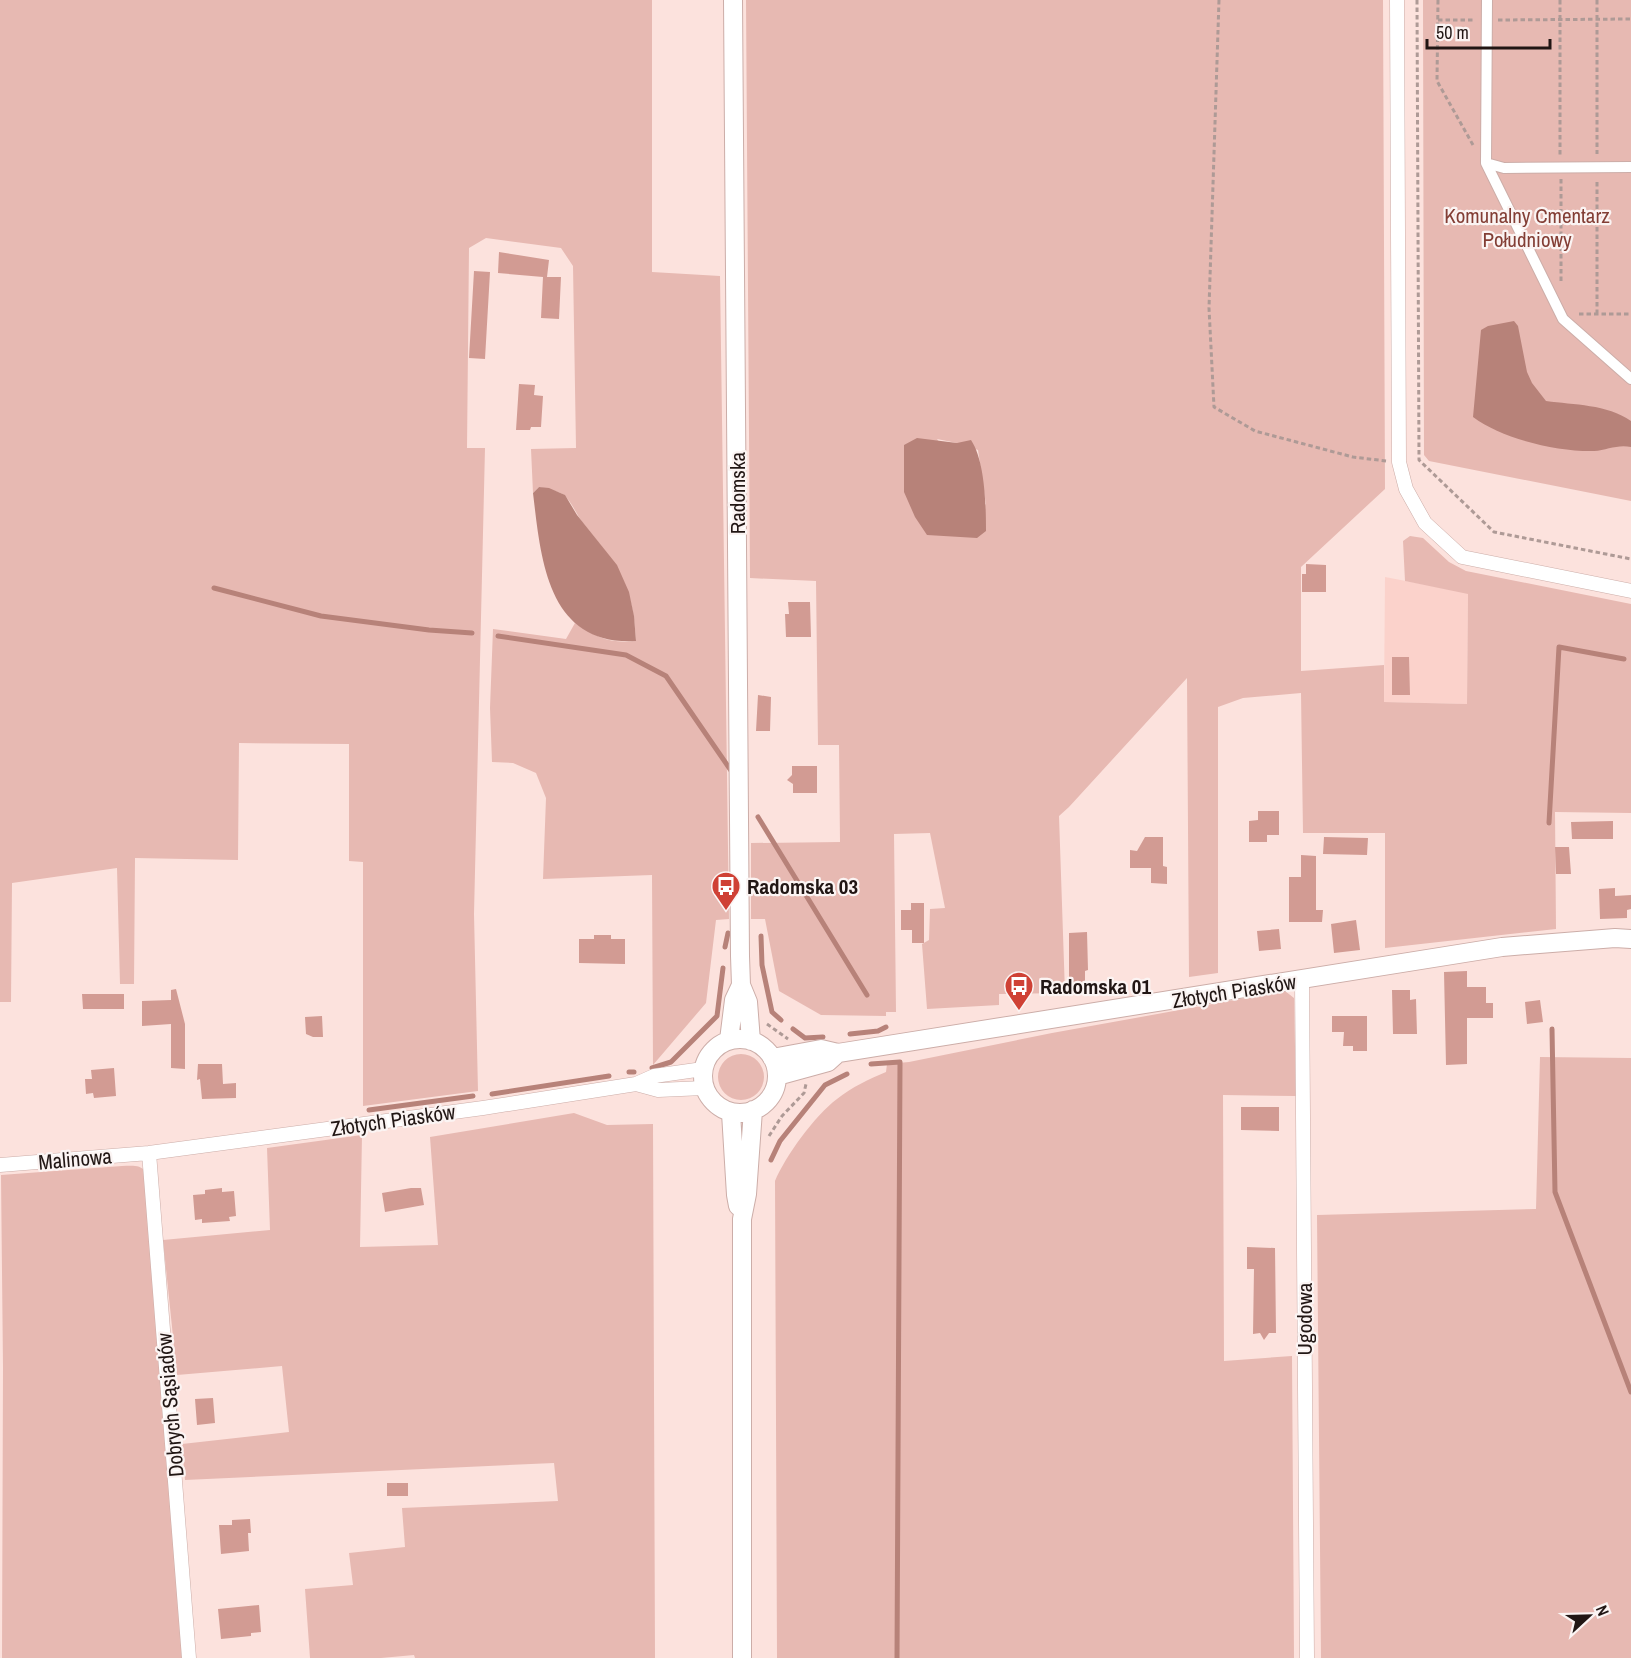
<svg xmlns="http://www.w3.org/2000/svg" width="1631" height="1658" viewBox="0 0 1631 1658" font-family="'Archivo Narrow',sans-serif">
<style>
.built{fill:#fbd2cb}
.green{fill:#e7b9b2;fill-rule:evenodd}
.water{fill:#b78279}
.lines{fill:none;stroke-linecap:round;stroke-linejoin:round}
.stream{stroke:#b78279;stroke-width:5}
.building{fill:#d29b93}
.pedestrian-casing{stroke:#ccada8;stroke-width:12}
.minor-casing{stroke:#ccada8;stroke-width:15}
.tertiary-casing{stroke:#ccada8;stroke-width:20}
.path{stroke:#ae9a96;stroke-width:3;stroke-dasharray:4.5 3;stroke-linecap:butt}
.pedestrian{stroke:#fff;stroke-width:10}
.minor{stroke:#fff;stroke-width:14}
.tertiary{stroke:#fff;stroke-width:18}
.labels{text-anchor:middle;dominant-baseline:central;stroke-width:4.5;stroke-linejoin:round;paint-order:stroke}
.park-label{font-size:21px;fill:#833e35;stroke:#fbf4f3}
.street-label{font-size:21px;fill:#211614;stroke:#fbf4f3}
.poi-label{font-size:21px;font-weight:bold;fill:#211614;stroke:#fbf4f3;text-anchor:start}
</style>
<rect width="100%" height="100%" fill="#fce2dd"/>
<path class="built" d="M1385 577 1468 593 1467 704 1384 702Z"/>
<path class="green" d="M0 0H652V272L720 276 729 919 716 920 706 1003 653 1065 652 875 543 879 546 798 536 773 513 763 492 762 490 708 493 629 566 639 575 623C596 637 610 644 636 641 633 583 618 567 584 524 577 516 573 504 565 496 560 491 546 489 539 487L533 493 531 449 576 448 573 266 561 248 486 238 469 248 467 448H485L474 914 478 1091 363 1106V862L349 861V744L239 743 238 860 135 858 134 984H120L117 868 12 883 11 1002H0Z
M746 0H1383L1385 489 1301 567V671L1384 665V702L1467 704 1468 594 1405 581 1403 541 1410 536 1423 538 1449 562 1466 571 1631 604V813L1555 812 1556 929 1385 948V833H1303L1301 693 1243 698 1218 707V973L1189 977 1187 678 1069 807 1059 816 1065 993 999 994V1005L927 1009 922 944 929 940 930 909 945 908 930 833 894 834 896 1012H886V1016L821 1015 779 991 765 919H751V843L840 842 839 745H818L816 581 750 578ZM937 439 957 443 978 450 986 505Z
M1423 0H1631V501L1429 461 1424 455Z
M1285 991 1294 998 1296 1096 1223 1095 1224 1361 1292 1356 1294 1658H777L775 1181C785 1157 815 1115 837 1099 852 1087 869 1079 886 1072L887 1064 909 1062 1052 1033Z
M718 1077a23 23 0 1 1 46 0a23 23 0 1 1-46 0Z
M1540 1057 1631 1058V1658H1321L1317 1215 1536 1209Z
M574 1113 607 1125 653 1124 655 1658H415L414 1655 381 1658H310L305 1589 353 1585 349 1553 405 1547 402 1508 558 1501 554 1463 185 1480 182 1444 289 1432 282 1366 177 1375 163 1240 270 1230 267 1148 362 1135 360 1247 438 1245 430 1137Z
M122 1166C131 1166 140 1164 146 1172L182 1658H2L3 1368 1 1175Z"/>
<path class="water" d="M1514 321 1518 326 1527 372 1532 383 1546 401C1574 405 1607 404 1631 421V447C1618 444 1607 450 1594 451 1558 452 1502 439 1473 417L1481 330 1488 326Z
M917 438 957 443 971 440C985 461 986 505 986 531L977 538 927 535 915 517 904 492V445Z
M539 487 549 488 565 495 577 515 617 565 629 592 634 616 636 641C547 646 541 559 533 493Z"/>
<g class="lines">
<path class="stream" d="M214 588 321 616 429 630 472 633
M498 636 626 655 666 676 732 772
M758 817 867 995
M1549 823 1559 647 1624 659
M761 936 762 965 772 1012 781 1020
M725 947 728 933
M793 1029 805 1038 823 1037
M1552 1029 1555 1192 1631 1392
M850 1034 878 1031 886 1027
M871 1064 900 1062 897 1658
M652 1068 671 1062 717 1016 723 968
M629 1072H634
M492 1094 609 1076
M369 1110 473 1096
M771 1160 780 1141 825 1085 847 1074"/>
</g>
<path class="building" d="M499 252 549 260 547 277H561L559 319 541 318 543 277 498 273Z
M474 271 490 272 485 359 469 358Z
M519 384 535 385 534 395 543 396 541 427H531L530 430H516Z
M1306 564 1326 565V592H1302V574H1306Z
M788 602H810L811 637H786L785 614H789Z
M1392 657H1409L1410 695H1392Z
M758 695 771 697 770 731H756Z
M792 766H817V793H793V784L787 780 792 775Z
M1258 811H1279V835H1267V842H1249V821L1258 820Z
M1613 821V839H1572L1571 822Z
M1145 837H1163V866L1167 867V884L1151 883V868H1130V850L1137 851Z
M1324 837 1368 838 1367 855 1323 854Z
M1555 847H1569L1571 874H1556Z
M1301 855 1316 856V910H1323L1322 922H1289V877H1301Z
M1615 888V896L1631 895V909L1627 910V918L1600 919 1599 889Z
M911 903H924V943H912V930H901V910H911Z
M1356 920 1360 950 1334 953 1331 924Z
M1279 929 1281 949 1259 951 1257 931Z
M1087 932 1088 970 1085 971V983H1069V933Z
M594 935H611V939H625V964L579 963V939H594Z
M1467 971V987H1486V1003H1493V1018H1467V1064L1446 1065 1444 972Z
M176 989 185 1024V1069L171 1068V1024L142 1026V1001L171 1000V990Z
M1392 990H1410V1000L1416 999 1417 1034H1393Z
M82 994H124V1009H83Z
M1540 1000 1543 1022 1527 1024 1525 1002Z
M322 1016 323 1037H313L306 1034 305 1017Z
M1332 1016H1367V1051H1353V1046H1343L1344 1032H1332Z
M198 1064H222L223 1084 236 1083V1098L202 1099 200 1079 197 1080Z
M114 1068 116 1096 94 1098 93 1093 86 1094 85 1079H92L91 1070Z
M1241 1107H1279V1131L1241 1130Z
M222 1188V1192L234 1191 236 1216 229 1217 230 1221 202 1223V1219L195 1220 193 1195 205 1194V1190Z
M411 1188H421L424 1205 385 1212 382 1193Z
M1247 1247 1275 1248 1276 1333H1269L1264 1340 1260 1333 1253 1334 1254 1269H1247Z
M213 1398 215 1423 197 1425 195 1399Z
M387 1483H408V1496H387Z
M250 1519 251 1533H248L249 1551 221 1554 219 1525H232V1520Z
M259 1605 261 1632 251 1633V1636L221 1639 218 1609Z"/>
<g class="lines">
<g class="pedestrian-casing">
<path id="pedestrian" d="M1487 0 1486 163 1563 319 1631 379
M1486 163 1504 168 1631 167"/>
</g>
<g class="minor-casing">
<path id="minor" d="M1397 0 1399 462 1406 489 1425 523 1462 557 1631 591
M1302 980 1307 1658
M636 1084 658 1090 704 1088
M149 1153 189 1658
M0 1165 149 1153 483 1108 636 1084 654 1076 703 1069"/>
</g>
<g class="tertiary-casing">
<path id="tertiary" d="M733 0 740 956 741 985 748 1002 751 1041
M703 1076a37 37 0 1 1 74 0a37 37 0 1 1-74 0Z
M729 1040 734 1000 741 985
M772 1058 821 1049 838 1053 1502 947 1615 938 1631 939
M777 1076 828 1062 838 1053
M731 1113 736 1195 738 1206
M742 1658V1219L747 1194 753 1110"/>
</g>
<path class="path" d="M1219 0 1209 308 1214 407 1255 431 1353 457 1386 461
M1417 0 1419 460 1494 532 1631 559
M1438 0 1437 81 1473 145
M1560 0V155
M1597 0V154
M1438 20H1473
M1498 20 1631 19
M1561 179V284
M1579 314H1631
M1597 314V179
M767 1024 788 1039
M769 1136 782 1116 804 1093 806 1084"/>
<use href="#pedestrian" class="pedestrian"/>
<use href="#minor" class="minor"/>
<use href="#tertiary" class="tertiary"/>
</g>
<defs>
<g id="bus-pin" transform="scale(1.5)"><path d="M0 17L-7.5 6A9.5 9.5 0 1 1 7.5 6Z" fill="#cf4135" stroke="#fbf4f3"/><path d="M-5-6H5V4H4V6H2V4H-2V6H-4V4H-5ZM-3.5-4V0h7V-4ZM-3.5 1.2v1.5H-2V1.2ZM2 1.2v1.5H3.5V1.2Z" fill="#fff"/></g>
</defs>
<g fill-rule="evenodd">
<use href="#bus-pin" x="726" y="886"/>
<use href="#bus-pin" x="1019" y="986"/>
</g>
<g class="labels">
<g class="park-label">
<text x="1527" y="215">Komunalny Cmentarz<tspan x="1527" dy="24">Południowy</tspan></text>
</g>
<g class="street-label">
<text transform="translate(737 493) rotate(-90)">Radomska</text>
<text transform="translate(1234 991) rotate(-9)">Złotych Piasków</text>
<text transform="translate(393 1120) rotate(-8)">Złotych Piasków</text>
<text transform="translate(75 1159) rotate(-5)">Malinowa</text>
<text transform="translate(1304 1319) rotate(-90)">Ugodowa</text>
<text transform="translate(170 1405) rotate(-95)">Dobrych Sąsiadów</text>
</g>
<g class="poi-label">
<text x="747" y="886">Radomska 03</text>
<text x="1040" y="986">Radomska 01</text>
</g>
</g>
<g transform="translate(1589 1616) rotate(68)" stroke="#fbf4f3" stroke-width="4.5" paint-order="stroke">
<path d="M0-4.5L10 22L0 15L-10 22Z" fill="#211614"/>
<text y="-9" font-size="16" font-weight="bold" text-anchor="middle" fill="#211614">N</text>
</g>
<path d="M1427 39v9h123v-9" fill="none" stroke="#211614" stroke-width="3"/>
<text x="1436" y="39" font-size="18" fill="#211614" stroke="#fbf4f3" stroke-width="4.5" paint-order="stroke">50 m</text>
</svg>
